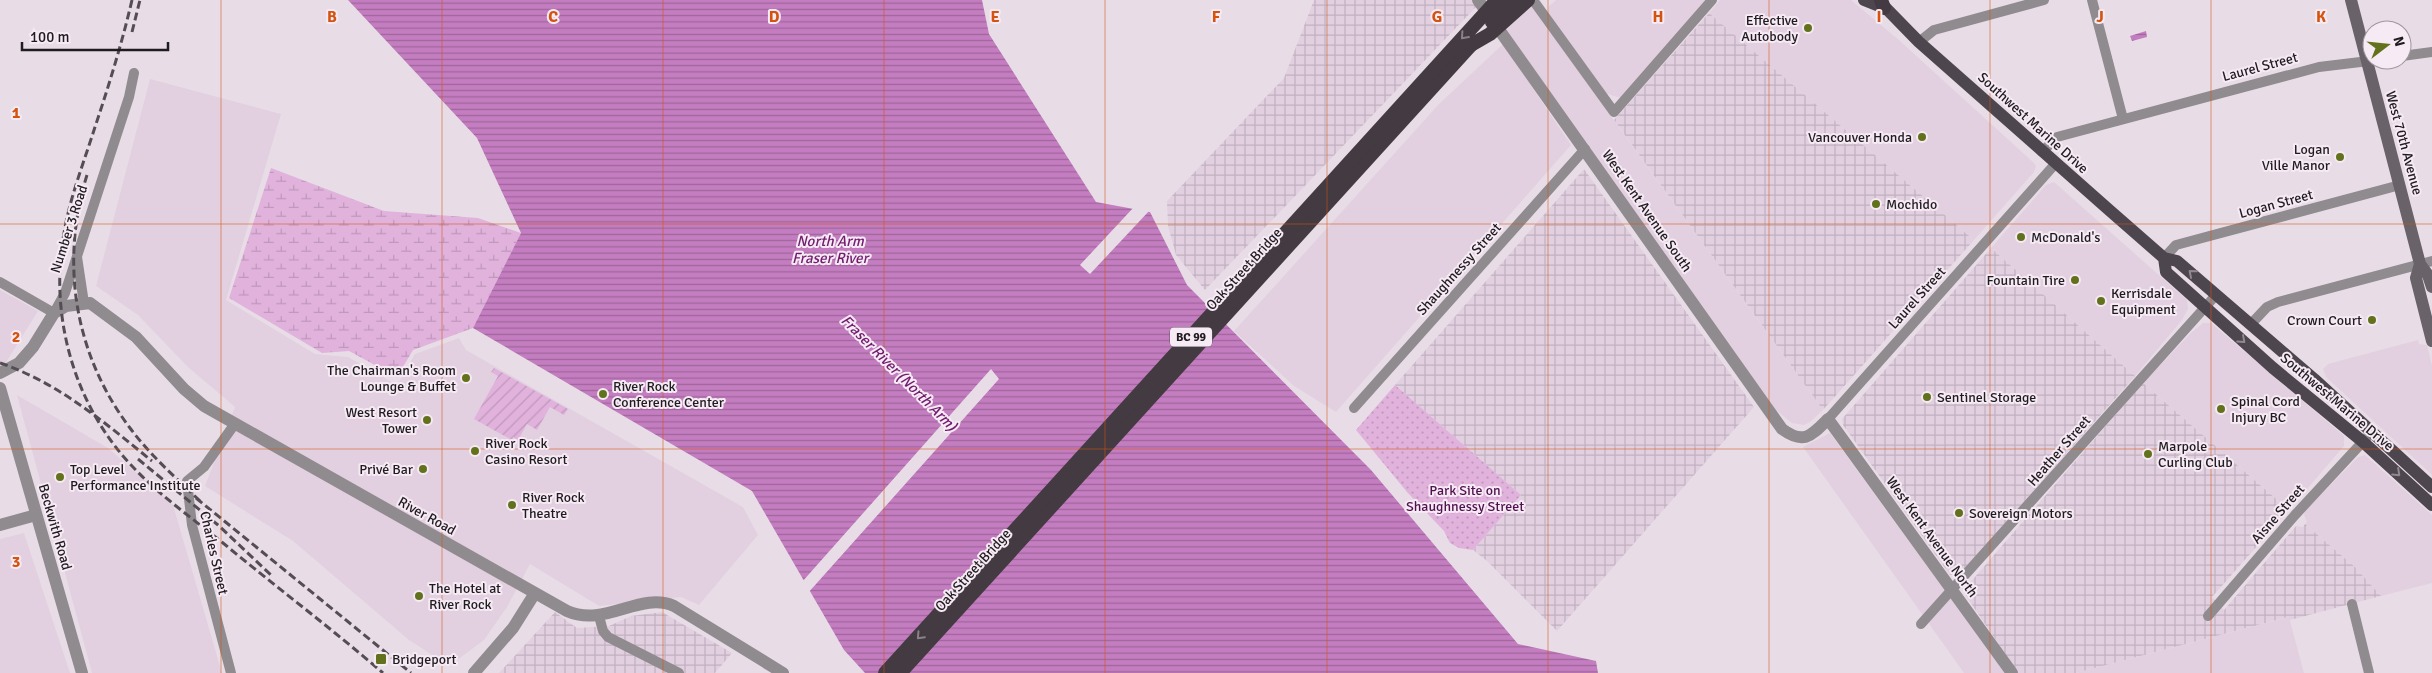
<svg xmlns="http://www.w3.org/2000/svg" width="2432" height="673" viewBox="0 0 2432 673" font-family="Signika,sans-serif">
<style>
.built{fill:#e2d0e0}
.industrial{fill:url(#industrial-grid)}
.wetland{fill:url(#wetland-marsh)}
.park{fill:url(#park-dots)}
.garden{fill:url(#garden-furrows)}
.water{fill:url(#water-rules)}
.pier{fill:#e8dde7}
.lines{fill:none;stroke-linecap:round;stroke-linejoin:round}
.minor{stroke:#908b8f;stroke-width:10}
.tertiary{stroke:#908b8f;stroke-width:12}
.secondary{stroke:#696269;stroke-width:12}
.primary{stroke:#4e464e;stroke-width:12}
.trunk{stroke:#433a42;stroke-width:14}
.rail{stroke:#544e54;stroke-width:3;stroke-dasharray:8 4;stroke-linecap:butt}
.trunk-bridge{stroke:#433a42;stroke-width:14}
.oneway{stroke:#8b8089}
.oneway2{stroke:#918890}
.grid{fill:none;stroke:#d4530e;stroke-width:1;stroke-opacity:0.55}
.poi-dot{fill:#62711c;stroke:#f6eaf4;stroke-width:2}
.labels{text-anchor:middle;dominant-baseline:central;stroke-width:4;stroke-linejoin:round;paint-order:stroke}
.shield{fill:#f6eaf4;stroke:#60595f;stroke-width:1}
.shield-label{font-size:12px;font-weight:bold;fill:#1f1b1f}
.poi-label{font-size:14px;fill:#1f1b1f;stroke:#f6eaf4;text-anchor:start}
.street-label{font-size:14px;fill:#1f1b1f;stroke:#f6eaf4}
.park-label{font-size:14px;fill:#521050;stroke:#f6eaf4}
.water-label{font-size:15px;font-style:italic;fill:#721c70;stroke:#f6eaf4}
.grid-label{font-size:16px;text-anchor:middle;font-weight:bold;fill:#d4530e;stroke:#f6eaf4;stroke-width:4;stroke-linejoin:round;paint-order:stroke}
</style>
<defs>
<pattern id="industrial-grid" width="8" height="8" patternUnits="userSpaceOnUse" patternTransform="scale(1.25)"><rect width="8" height="8" fill="#e2d0e0"/><path d="M0 4h8M4 0v8" fill="none" stroke="#c1b2c0"/></pattern>
<pattern id="wetland-marsh" width="20" height="14" patternUnits="userSpaceOnUse" patternTransform="scale(1.25)"><rect width="20" height="14" fill="#e0b2dc"/><path d="M1 5h8M5 5V1M11 12h8M15 12V8" fill="none" stroke="#c098bc"/></pattern>
<pattern id="park-dots" width="8" height="8" patternUnits="userSpaceOnUse" patternTransform="scale(1.25)"><rect width="8" height="8" fill="#e0b2dc"/><path d="M2 2h.1M6 6h.1" fill="none" stroke="#c098bc" stroke-width="1.8" stroke-linecap="round"/></pattern>
<pattern id="garden-furrows" width="10" height="10" patternUnits="userSpaceOnUse" patternTransform="scale(1.25)"><rect width="10" height="10" fill="#e0b2dc"/><path d="M-1 1l2-2M0 10L10 0M9 11l2-2" fill="none" stroke="#c098bc"/></pattern>
<pattern id="water-rules" width="6" height="5" patternUnits="userSpaceOnUse" patternTransform="scale(1.25)"><rect width="6" height="5" fill="#c47dc0"/><path d="M0 2.5h6" fill="none" stroke="#9f669b"/></pattern>
</defs>
<rect width="100%" height="100%" fill="#e8dde7"/>
<path class="built" d="M1485 0H1527L1823 410 1810 422 1804 425 1792 423 1776 410Z
M1556 0H1707L1621 97H1617L1605 93 1548 14 1549 6Z
M1720 0H1851L1900 41 2033 162 2036 166 2034 172 1974 240 1709 13Z
M1503 44 1571 145 1336 412 1294 386 1234 331 1439 104Z
M150 79 281 114 226 300 315 354 348 357 397 385 415 354 459 338 466 350 743 507 758 535 699 605 681 597 599 606 530 564 507 607 484 640 449 666 409 640 293 541 205 486 235 407 188 367 138 315 96 286Z
M2054 182 2187 300 2188 309 2182 320 2135 376 1991 248 2046 185Z
M0 290 38 311 0 372Z
M2203 323H2211L2344 436V446L2289 510 2143 383 2192 332Z
M2418 340 2419 344 2427 345 2432 365V475L2326 377 2323 369 2328 364Z
M17 395 108 448 173 505 222 673H92Z
M1830 433 2005 673H1964L1803 447Z
M2365 455 2432 515V583L2381 596 2355 567 2305 524 2307 522 2304 515 2305 511 2358 457Z
M24 533 70 673H0V539Z
M2289 617 2304 673H2076Z"/>
<path class="industrial" d="M1314 0H1472L1477 6 1205 290 1176 255 1168 226 1167 201 1284 78Z
M1709 13 1974 240 1823 410 1614 120Z
M1584 169 1754 407 1557 631 1487 561 1473 550 1521 495 1395 385Z
M1991 248 2135 376 1961 573 1950 575 1843 425 1842 419Z
M2143 383 2289 510 2212 597 2224 610 2296 526 2303 527 2305 524 2355 567 2381 596 2290 620 2288 617 2076 673H2018L1966 596 1968 585Z
M555 612 577 628 609 626 631 616 662 612 732 653 715 673H499Z"/>
<path class="wetland" d="M271 168 384 211 478 218 521 233 473 328 413 350 397 377 349 351 322 353 229 298Z"/>
<path class="park" d="M1395 385 1521 495 1473 550 1459 548 1450 543 1444 531 1407 492 1356 430Z"/>
<path class="garden" d="M494 368 568 409 564 415 550 407 537 430 527 424 518 440 513 437 512 440 474 419 498 376 491 372Z"/>
<path class="water" d="M348 0H982L989 34 1096 202 1150 212 1187 285 1371 470 1518 644 1596 661 1598 673H865L844 650 752 491 473 328 521 233 477 138Z
M2146 31 2147 37 2132 41 2130 36Z"/>
<path class="pier" d="M1134 207 1150 210 1090 274 1080 265Z
M991 369 999 379 808 593 802 582Z"/>
<g class="lines">
<path class="minor" d="M1533 0 1614 112 1712 0
M2092 0 2123 119
M1919 42 1934 30 2044 0
M2402 56 2432 52
M2042 152 2057 137 2319 67 2377 60
M77 257 84 303
M2164 258 2176 245 2400 185
M0 282 54 313 65 293 129 97 134 73
M2251 324 2267 307 2278 302 2432 261
M1354 408 1585 149
M1828 419 2056 163
M2352 604 2369 673
M599 616 603 631 608 637 679 673
M2208 616 2295 515 2371 433
M1921 624 2216 295
M231 673 192 525 187 481 204 467 234 425"/>
<path class="tertiary" d="M1478 0 1782 429C1804 445 1811 436 1828 419L2012 673
M0 373 19 363 33 347 54 313 66 306 90 303 136 337 184 389 204 406 567 611C605 628 640 591 674 606L783 673
M0 388 82 673
M0 525 36 515
M474 673 513 628 535 593"/>
<path class="secondary" d="M2351 0 2420 264 2428 275 2432 287
M2420 264 2416 278 2432 341"/>
<path class="primary" d="M1864 0 1884 8
M1878 0 1919 42 2108 209 2164 258 2177 261 2314 379 2432 487
M2164 258 2166 272 2273 368 2362 441 2432 505"/>
<path class="trunk" d="M1881 0 1884 8
M900 673 1471 45"/>
<path class="rail" d="M132 0C122 43 109 85 95 127 84 162 70 197 64 233 49 316 74 405 132 466 159 495 192 518 223 543 276 587 331 628 383 673
M132 32 140 0
M87 175C60 262 74 354 130 428 150 455 176 478 201 502
M0 363C59 383 105 423 152 461
M138 459 218 525 272 576
M196 498 411 673"/>
<path class="trunk-bridge" d="M1492 22 1513 0
M1471 45 1490 34 1528 0
M885 673 1497 0"/>
</g>
<defs><path id="oneway-chevron" d="M-2-3.5L2.5 0L-2 3.5" fill="none" stroke-width="1.6" stroke-linecap="round" stroke-linejoin="round" transform="scale(1.25)"/></defs>
<g class="oneway">
<use href="#oneway-chevron" transform="translate(1464 36) rotate(132)"/>
<use href="#oneway-chevron" transform="translate(920 636) rotate(133)"/>
</g>
<g class="oneway2">
<use href="#oneway-chevron" transform="translate(2192 273) rotate(-139)"/>
<use href="#oneway-chevron" transform="translate(2242 340) rotate(42)"/>
<use href="#oneway-chevron" transform="translate(2397 473) rotate(43)"/>
</g>
<path class="grid" d="M221 0V673M442 0V673M663 0V673M884 0V673M1105 0V673M1327 0V673M1548 0V673M1769 0V673M1990 0V673M2211 0V673M0 224H2432M0 449H2432"/>
<g class="poi-dot">
<circle cx="1808" cy="28" r="5"/>
<circle cx="1922" cy="137" r="5"/>
<circle cx="2340" cy="157" r="5"/>
<circle cx="1876" cy="204" r="5"/>
<circle cx="2021" cy="237" r="5"/>
<circle cx="2075" cy="280" r="5"/>
<circle cx="2101" cy="301" r="5"/>
<circle cx="2372" cy="320" r="5"/>
<circle cx="466" cy="378" r="5"/>
<circle cx="603" cy="394" r="5"/>
<circle cx="1927" cy="397" r="5"/>
<circle cx="2221" cy="409" r="5"/>
<circle cx="427" cy="420" r="5"/>
<circle cx="475" cy="451" r="5"/>
<circle cx="2148" cy="454" r="5"/>
<circle cx="423" cy="469" r="5"/>
<circle cx="60" cy="477" r="5"/>
<circle cx="512" cy="505" r="5"/>
<circle cx="1959" cy="513" r="5"/>
<circle cx="419" cy="596" r="5"/>
<rect x="375" y="653" width="12" height="12" rx="2.5"/>
</g>
<g class="labels">
<rect class="shield" x="1170" y="327.5" width="42" height="19" rx="4"/>
<g class="shield-label">
<text x="1191" y="337">BC 99</text>
</g>
<g class="poi-label">
<text x="1798" y="20" text-anchor="end">Effective<tspan x="1798" dy="16">Autobody</tspan></text>
<text x="1912" y="137" text-anchor="end">Vancouver Honda</text>
<text x="2330" y="149" text-anchor="end">Logan<tspan x="2330" dy="16">Ville Manor</tspan></text>
<text x="1886" y="204">Mochido</text>
<text x="2031" y="237">McDonald's</text>
<text x="2065" y="280" text-anchor="end">Fountain Tire</text>
<text x="2111" y="293">Kerrisdale<tspan x="2111" dy="16">Equipment</tspan></text>
<text x="2362" y="320" text-anchor="end">Crown Court</text>
<text x="456" y="370" text-anchor="end">The Chairman's Room<tspan x="456" dy="16">Lounge &amp; Buffet</tspan></text>
<text x="613" y="386">River Rock<tspan x="613" dy="16">Conference Center</tspan></text>
<text x="1937" y="397">Sentinel Storage</text>
<text x="2231" y="401">Spinal Cord<tspan x="2231" dy="16">Injury BC</tspan></text>
<text x="417" y="412" text-anchor="end">West Resort<tspan x="417" dy="16">Tower</tspan></text>
<text x="485" y="443">River Rock<tspan x="485" dy="16">Casino Resort</tspan></text>
<text x="2158" y="446">Marpole<tspan x="2158" dy="16">Curling Club</tspan></text>
<text x="70" y="469">Top Level<tspan x="70" dy="16">Performance Institute</tspan></text>
<text x="413" y="469" text-anchor="end">Privé Bar</text>
<text x="522" y="497">River Rock<tspan x="522" dy="16">Theatre</tspan></text>
<text x="1969" y="513">Sovereign Motors</text>
<text x="429" y="588">The Hotel at<tspan x="429" dy="16">River Rock</tspan></text>
<text x="392" y="659">Bridgeport</text>
</g>
<g class="street-label">
<text transform="translate(2260 67) rotate(-15)">Laurel Street</text>
<text transform="translate(2033 123) rotate(42)">Southwest Marine Drive</text>
<text transform="translate(2404 143) rotate(75)">West 70th Avenue</text>
<text transform="translate(2276 204) rotate(-15)">Logan Street</text>
<text transform="translate(1647 211) rotate(55)">West Kent Avenue South</text>
<text transform="translate(69 229) rotate(-72)">Number 3 Road</text>
<text transform="translate(1244 269) rotate(-48)">Oak Street Bridge</text>
<text transform="translate(1459 269) rotate(-48)">Shaughnessy Street</text>
<text transform="translate(1917 298) rotate(-48)">Laurel Street</text>
<text transform="translate(2337 402) rotate(40)">Southwest Marine Drive</text>
<text transform="translate(2059 451) rotate(-49)">Heather Street</text>
<text transform="translate(2278 514) rotate(-49)">Aisne Street</text>
<text transform="translate(427 516) rotate(29)">River Road</text>
<text transform="translate(55 527) rotate(74)">Beckwith Road</text>
<text transform="translate(1932 537) rotate(54)">West Kent Avenue North</text>
<text transform="translate(214 553) rotate(77)">Charles Street</text>
<text transform="translate(973 570) rotate(-48)">Oak Street Bridge</text>
</g>
<g class="park-label">
<text x="1465" y="490">Park Site on<tspan x="1465" dy="16">Shaughnessy Street</tspan></text>
</g>
<g class="water-label">
<text x="830" y="241">North Arm<tspan x="830" dy="17">Fraser River</tspan></text>
<text transform="translate(899 373) rotate(45)">Fraser River (North Arm)</text>
</g>
</g>
<g class="grid-label">
<text x="332" y="22">B</text>
<text x="553" y="22">C</text>
<text x="774" y="22">D</text>
<text x="995" y="22">E</text>
<text x="1216" y="22">F</text>
<text x="1437" y="22">G</text>
<text x="1658" y="22">H</text>
<text x="1879" y="22">I</text>
<text x="2100" y="22">J</text>
<text x="2321" y="22">K</text>
<text x="16" y="118">1</text>
<text x="16" y="342">2</text>
<text x="16" y="567">3</text>
</g>
<g transform="translate(2387 45) rotate(74)"><circle r="24" fill="#f6eaf4" stroke="#a0979f"/>
<path d="M0-4L9 19L0 12L-9 19Z" fill="#62711c"/>
<text y="-8" font-size="14" font-weight="bold" text-anchor="middle" fill="#1f1b1f">N</text>
</g>
<path d="M22 42v8h146v-8" fill="none" stroke="#1f1b1f" stroke-width="2.5"/>
<text x="30" y="42" font-size="15" fill="#1f1b1f" stroke="#f6eaf4" stroke-width="4" paint-order="stroke">100 m</text>
</svg>
